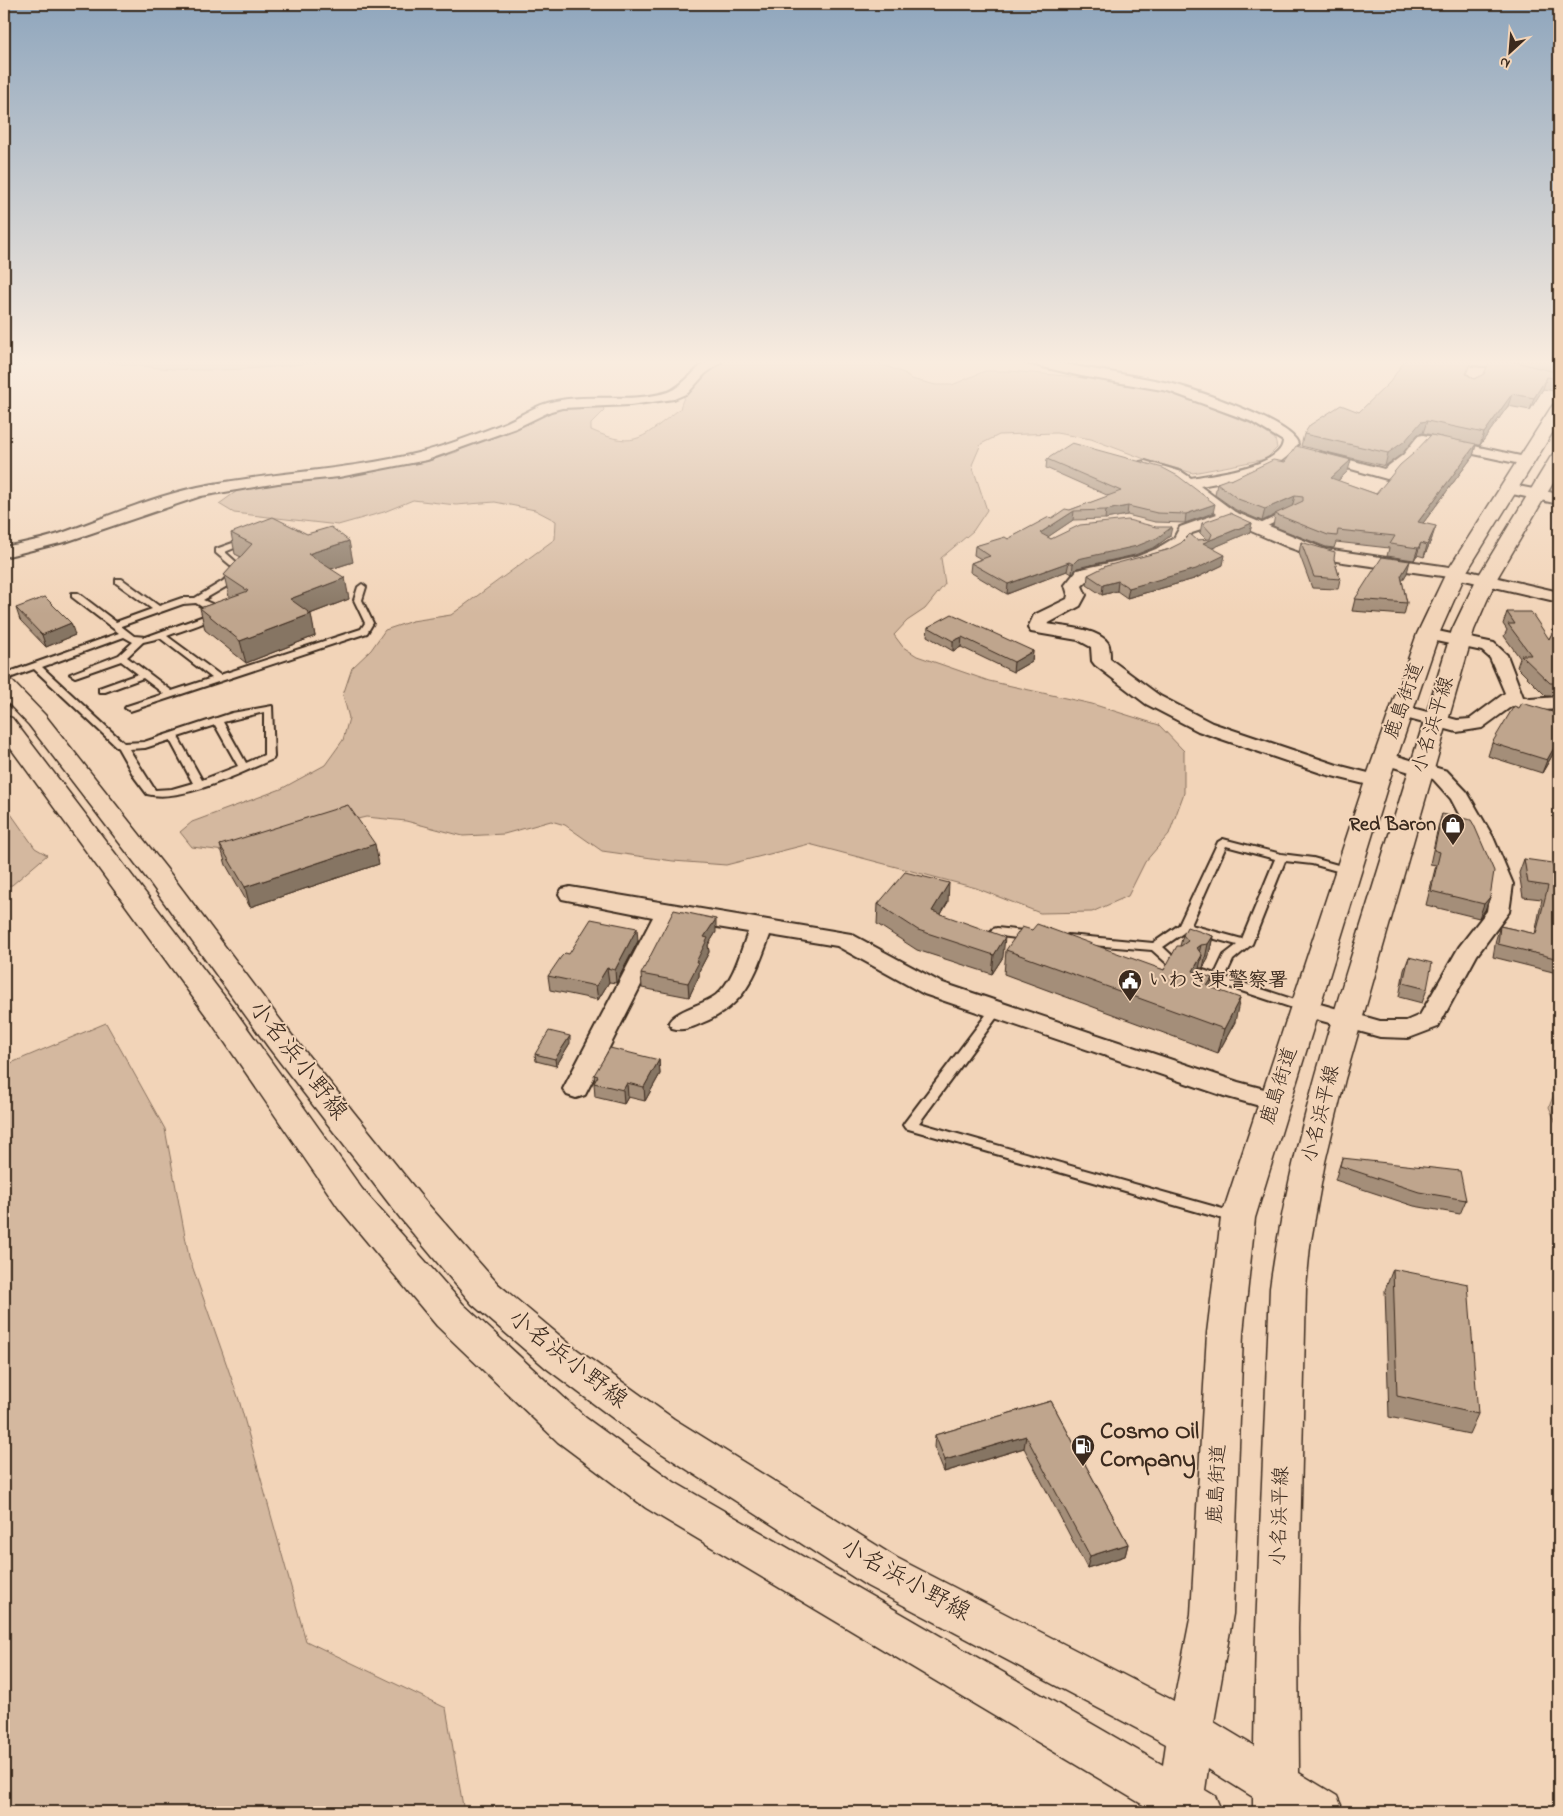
<svg xmlns="http://www.w3.org/2000/svg" width="1563" height="1816" viewBox="0 0 1563 1816" font-family="'Indie Flower','Klee One',sans-serif">
<style>
.green{fill:#d4b89f;stroke:#88715e}
.lines{fill:none;stroke-linecap:round;stroke-linejoin:round}
.lane-casing{stroke:#3b2a1e;stroke-width:4}
.street-casing{stroke:#3b2a1e;stroke-width:4}
.primary-casing{stroke:#3b2a1e;stroke-width:3}
.lane{fill:#f2d4b8;fill-rule:evenodd}
.street{fill:#f2d4b8;fill-rule:evenodd}
.primary{fill:#f2d4b8;fill-rule:evenodd}
.wall{fill:#a48e79;stroke:#3b2a1e}
.shaded-wall{fill:#867463;stroke:#3b2a1e}
.building{fill:#bfa58d;stroke:#3b2a1e}
.labels{text-anchor:middle;dominant-baseline:central;stroke-width:4;stroke-linejoin:round;paint-order:stroke}
.street-label{font-size:20px;fill:#3b2a1e;stroke:#f2d4b8}
.poi-label{font-size:20px;font-weight:bold;fill:#3b2a1e;stroke:#f2d4b8;text-anchor:end}
.near-street-label{font-size:24px;fill:#3b2a1e;stroke:#f2d4b8}
.near-poi-label{font-size:24px;font-weight:bold;fill:#3b2a1e;stroke:#f2d4b8;text-anchor:start}
</style>
<rect width="100%" height="100%" fill="#f2d4b8"/>
<filter id="ink" filterUnits="userSpaceOnUse"><feTurbulence type="fractalNoise" baseFrequency=".02" numOctaves="2"/><feDisplacementMap in="SourceGraphic" scale="10" xChannelSelector="R" yChannelSelector="G"/><feConvolveMatrix kernelMatrix="1 2 1 2 8 2 1 2 1" color-interpolation-filters="sRGB"/></filter>
<g filter="url(#ink)">
<path class="green" d="M4 360H330C279 368 225 372 173 369 128 367 42 347 4 373Z
M725 360H870L904 373 911 379 936 385H952L985 371H1010L1111 380 1168 391 1254 425 1275 439 1277 448 1266 459 1193 473 1150 461 1091 439 1056 433 999 435 981 444 972 465 987 510 973 531 941 558 945 584 925 609 907 621 894 635 903 647 917 656 989 681 1092 704 1159 725 1184 751V793L1169 834 1145 862 1128 896 1092 912 1040 913 976 888 809 844 726 865 673 861 602 851 565 825 551 821 504 834 463 836 406 821 366 817 224 851 192 847 180 832 192 822 281 789 325 765 343 740 349 718 343 695 352 668 371 650 385 630 412 621 451 615 555 539 556 521 535 510 495 502 456 505 413 500 384 512 338 525 234 513 219 504 237 491 262 483 422 463 457 452 472 442 544 412 571 405 603 406 604 411 591 424V430C639 451 642 436 680 409 685 386 705 372 725 360Z
M4 804 35 848 47 855 12 885 4 886Z
M106 1023 165 1129 189 1257 239 1400 306 1641 446 1708 464 1812H4V1066Z
M1559 1081V1130L1549 1107Z"/>
<g class="lines">
<g class="lane-casing">
<path id="lane" d="M1285 512 1292 514 1261 529 1254 527Z
M244 539 251 541 225 552 244 569 229 585 203 600 212 604 219 612C207 625 184 629 167 636L220 675 361 629 365 623 354 600 358 587 362 584 366 587 362 600 373 623 367 633 130 711 125 708 127 706 164 694 143 678 105 692H99V688L138 674 121 661 78 676 75 677 70 674 119 655 133 642 124 637 42 667 124 743 144 742 232 713 272 706 274 757 273 759C240 773 182 803 147 794L135 778 118 748 34 669 4 680V674L119 633 72 597V593H78L116 622 152 609 116 583V579H122L159 606 182 598H195L223 581 235 569 216 553V549ZM196 603 210 612 204 616 146 637 134 636 121 626 183 604ZM160 638 212 678 172 691 127 657 143 642ZM264 712V755L246 763 223 722ZM215 725 238 766 202 780 178 737ZM170 740 193 783 172 789 155 790 129 749 145 748Z
M1223 839 1281 854 1313 858 1352 869 1353 871 1348 874 1312 864 1285 861 1252 944 1233 960 1225 977 1310 1005 1312 1008 1310 1011H1302L1196 976 1194 973 1196 970 1200 969 1215 974 1224 955 1237 945 1186 931 1163 947 1181 964 1175 968 1171 967 1152 950 1068 943 1062 939 1068 935 1153 943 1179 925 1218 842ZM1226 846 1275 859 1242 939 1191 925Z
M997 928 1032 932 1038 936 1032 940 993 935 991 932 993 929Z
M996 1006 1000 1007 1002 1010 1000 1013 919 1123 1237 1213 1242 1214 1244 1218 1242 1222 1237 1223 905 1128 903 1125 905 1122 992 1007Z"/>
</g>
<g class="street-casing">
<path id="street" d="M709 360H724L705 374 688 393 674 399 630 405 562 408 551 411 516 428 427 460 339 477 278 483 201 496 68 541 4 557V547C22 543 41 540 59 534 105 518 151 497 198 487 271 472 346 471 418 453 446 446 480 433 507 422 518 417 529 410 541 405 581 390 627 405 668 392 684 386 694 369 709 360Z
M1024 360H1046C1088 370 1131 374 1173 384 1196 390 1294 423 1298 444 1276 476 1236 479 1200 486L1235 512 1325 549 1456 568 1559 592V602L1456 578 1322 559 1288 547 1228 521 1192 533C1169 576 1105 560 1082 586L1086 595 1080 606 1047 624C1063 627 1098 628 1108 643 1110 647 1110 654 1110 659L1160 696 1212 723 1337 765 1384 777 1387 781 1384 785 1377 787 1324 774 1198 731 1146 704 1095 665 1092 661 1091 647 1078 640 1037 633 1031 632 1028 628 1034 615 1067 599 1068 595 1065 585 1077 570 1136 557 1156 549 1174 538 1180 527 1217 514 1172 478 1140 468 1138 465 1140 462 1145 461 1182 472 1191 478C1211 474 1282 467 1283 441L1250 421 1168 391 1081 376 1026 363Z
M1460 360H1524C1516 368 1468 368 1460 360Z
M1423 435 1525 457 1532 461 1525 465 1427 444C1416 457 1404 474 1387 479L1315 459 1313 456 1320 452 1384 469 1403 455 1418 436Z
M1508 484 1559 494V504L1503 492 1500 489Z
M1428 629 1494 643 1507 655 1523 697 1530 699 1559 697V709L1528 711 1512 706 1482 728 1457 732 1394 715 1391 711 1394 707 1401 705 1457 720 1470 719 1505 693 1490 658 1482 651 1422 638 1419 634 1422 630Z
M1384 752 1447 771 1467 792 1493 837 1513 884 1509 912 1477 955 1438 1027 1409 1038 1380 1037 1297 1014 1294 1008 1297 1002 1306 1000 1380 1021H1406L1420 1015 1459 947 1487 911 1491 884 1471 837 1451 799 1433 779 1377 762 1374 758 1377 754Z
M570 887 851 934 940 982 1238 1082 1283 1094 1287 1101 1283 1108 1274 1110 1224 1096 924 994 837 946 770 935C755 976 745 1006 702 1023 691 1028 683 1031 672 1028L669 1022C676 1010 703 1005 716 995 734 980 740 953 748 932L674 920 585 1095 576 1098 567 1095 563 1089 653 917 562 899 559 894 562 889Z"/>
</g>
<g class="primary-casing">
<path id="primary" d="M1559 404V422L1466 573 1439 634 1389 781 1255 1218 1243 1333 1233 1614 1214 1722 1254 1746 1256 1629 1270 1288C1287 1163 1324 1043 1362 922 1392 825 1422 728 1452 630L1476 580 1550 458 1553 454 1559 453V473L1496 580 1474 630 1345 1079 1325 1162 1310 1246 1306 1288 1298 1629 1299 1773 1337 1796 1344 1812H1253V1797L1208 1769 1205 1790 1215 1796 1222 1812H1155L646 1508 558 1442 437 1326 338 1207 211 1022 4 739V716L12 718 233 1008 362 1189 463 1304 586 1418 674 1482 1163 1765 1166 1744 867 1586 646 1443 546 1368 472 1304 401 1219 269 1048 148 880 29 725 4 699V679L12 681 45 715 166 868 291 1034 425 1201 498 1284 572 1346 674 1419 897 1558 1174 1701 1191 1614 1207 1333 1221 1218 1365 781 1417 634 1446 573 1550 409 1553 405Z"/>
</g>
<use href="#lane" class="lane"/>
<use href="#street" class="street"/>
<use href="#primary" class="primary"/>
</g>
<path class="wall" d="M1515 360H1559V383L1558 386 1555 391 1543 389 1530 410 1508 406 1480 445H1476L1473 456 1423 523 1432 538 1424 557 1417 555 1414 560 1387 556 1389 548 1336 542 1334 548 1326 547 1273 526 1275 515 1262 521 1236 510 1215 495 1217 483 1231 480 1285 462 1348 471 1338 481 1376 494 1446 438 1423 433 1418 434 1402 454 1385 466 1301 446 1304 434 1359 412 1468 374 1474 379 1515 362Z
M1047 459 1213 513 1185 523 1155 522 1127 515 1105 519 1073 520 1047 537 1051 539 1170 536 1155 547 1135 555 1077 568 1072 574 1067 571 1007 594 970 572 971 563 981 559 974 555 975 546 1008 539 1070 510 1109 496 1046 468Z
M1202 523H1252L1250 532 1212 548 1223 565 1194 579 1127 598 1117 591 1102 595 1087 585 1088 575 1197 540H1207L1200 533Z
M231 533 353 562 331 569 349 599 310 614 315 636 246 663 205 630 200 608 230 598 229 597 224 575 241 557 235 554Z
M1301 542 1334 559 1340 579 1338 589 1312 588 1299 553Z
M1407 573 1402 581 1407 603 1404 615 1352 611 1355 599Z
M16 608 75 635 46 647 20 620Z
M1507 612 1549 639 1559 620V696H1546L1517 667 1520 658 1504 636 1507 630 1503 624Z
M928 627 1033 651 1032 661 1013 672 961 647 953 651 927 636Z
M1519 708 1559 714V744L1542 773 1488 756 1492 743Z
M1442 814 1490 897 1485 910 1479 918 1426 905 1436 865 1430 864 1438 827Z
M220 845 379 864 250 907 226 865Z
M1524 859 1553 867 1559 868V967L1557 973 1493 957 1496 939 1500 926 1535 934 1542 899 1523 897 1519 873Z
M948 902 941 914 1003 957 992 974 917 950 877 924 878 904Z
M1032 930 1164 970 1180 946 1183 935 1213 936 1208 959 1203 968H1199L1198 973 1210 987 1235 1022 1218 1053 1004 974 1006 950Z
M716 932 708 945 709 952 699 971V976L689 997 642 988 641 974Z
M638 941 616 983 609 982 598 1000 550 990 548 976 569 954Z
M1409 957 1427 989 1422 1003 1399 997 1404 970Z
M570 1043 556 1066 536 1061 535 1054Z
M659 1060 660 1074 645 1101 628 1097 624 1104 595 1097 594 1083 595 1081 594 1075Z
M1342 1158 1466 1200 1460 1214 1414 1206 1335 1180Z
M1393 1269 1478 1414 1469 1434 1389 1417 1385 1290Z
M1051 1401 1128 1544 1125 1556 1087 1568 1024 1448 944 1472 934 1447 935 1435Z"/>
<path class="shaded-wall" d="M1547 377 1543 389 1530 410 1534 398Z
M1559 378 1558 386 1555 391 1558 379Z
M1512 394 1508 406 1480 445 1484 433Z
M1427 421 1423 433 1418 434 1402 454 1385 466 1388 453 1421 422Z
M1476 444 1473 456 1415 534 1418 522Z
M1351 460 1348 471 1328 490 1331 478Z
M1295 496 1292 507 1275 514V515L1262 521 1265 509Z
M1215 504 1213 513 1185 523 1186 514Z
M1128 506 1127 515 1105 519 1106 510Z
M1074 511 1073 520 1039 543 1040 533Z
M1252 523 1250 532 1201 553 1203 543Z
M1436 526 1432 538 1424 557 1427 545Z
M1172 527 1170 536 1155 547 1135 555 1077 568 1072 574 1073 564 1078 559Z
M349 541 353 562 312 575 308 554Z
M1421 543 1417 555 1414 560 1418 548Z
M1225 555 1223 565 1194 579 1127 598 1129 588Z
M1410 561 1407 573 1398 588 1401 576Z
M1069 562 1067 571 1007 594 1008 584Z
M345 578 349 599 294 620 290 599Z
M1118 581 1117 591 1102 595 1103 585Z
M311 614 315 636 246 663 240 641Z
M71 623 75 635 46 647 42 635Z
M962 637 961 647 953 651V641Z
M1033 651 1032 661 1013 672 1014 662Z
M1559 739V744L1542 773 1547 760Z
M375 844 379 864 250 907 245 887Z
M949 883 948 902 931 931 932 911Z
M1490 897 1485 910 1479 918 1484 904Z
M716 919V932L708 945 709 952 699 971V976L689 997 688 983 704 937Z
M637 928 638 941 616 983 615 970Z
M1213 936 1208 959 1203 968 1208 944Z
M1005 937 1003 957 992 974 994 955Z
M1201 945 1196 966 1202 955 1197 978 1188 995 1197 948Z
M607 968 609 982 598 1000 596 986Z
M1212 978 1207 1002V986Z
M1240 998 1235 1022 1218 1053 1224 1029Z
M570 1036V1043L556 1066 555 1059Z
M659 1060 660 1074 645 1101 644 1087Z
M627 1083 628 1097 624 1104 623 1090Z
M1026 1436 1024 1448 944 1472 945 1460Z
M1128 1544 1125 1556 1087 1568 1090 1556Z"/>
<path class="building" d="M1405 360H1456L1471 362 1466 374 1474 379 1484 374 1490 360H1507L1559 373V378L1558 379 1547 377 1534 398 1512 394 1484 433 1427 421 1421 422 1405 441 1388 453 1304 434 1310 425 1341 405 1359 412 1390 382Z
M1546 360H1559V363Z
M1431 435 1476 444 1418 522 1436 526 1427 545 1421 543 1418 548 1390 544 1395 536 1338 530 1337 536 1328 535 1275 514 1303 501V497L1295 496 1265 509 1238 499 1217 483 1228 479 1231 480 1273 460 1285 462 1296 446 1351 460 1331 478 1376 494 1400 465 1413 454Z
M1072 443 1163 468 1178 476 1215 504 1186 514 1157 513 1128 506 1106 510 1074 511 1040 533 1051 539 1080 525 1128 520 1156 527H1172L1157 538 1137 546 1078 559 1073 564 1069 562 1008 584 971 563 990 556 975 546 1005 537 1008 539 1049 517 1052 518 1065 509 1070 510 1121 491 1047 459Z
M1230 513 1252 523 1203 543 1225 555 1196 569 1129 588 1118 581 1103 585 1088 575 1106 566 1167 550 1181 543 1190 534 1197 540 1210 539 1212 534 1202 523Z
M273 517 307 534 331 527 349 541 308 554 345 578 290 599 311 614 240 641 200 608 248 591 224 575 252 544 231 533Z
M1301 542 1335 552 1334 559 1340 579 1314 577Z
M1382 557 1410 561 1401 576 1407 603 1355 599Z
M45 597 71 623 42 635 16 608Z
M1507 612H1531L1549 639 1559 620V683H1550L1521 655H1531L1508 624H1515Z
M952 614 1033 651 1014 662 962 637 953 641 928 627Z
M1522 703 1559 714V739L1547 760 1492 743 1514 706 1519 708Z
M348 805 375 844 245 887 220 845Z
M1442 814 1471 820 1474 825 1494 871 1490 897 1484 904 1431 891 1440 852 1434 850Z
M1524 859 1552 863 1553 867 1559 868V959L1498 944 1500 926 1536 934 1548 886 1528 883Z
M905 872 949 883 932 911 1005 937 994 955 918 930 878 904Z
M674 910 716 919 704 937 708 938 696 962H699L688 983 641 974Z
M591 919 637 928 615 970 607 968 596 986 548 976 561 957 565 953 569 954Z
M1037 924 1164 970 1177 946H1181L1188 941 1183 935 1187 927 1213 936 1208 944 1201 945 1197 948 1202 955 1193 971 1212 978 1207 986 1240 998 1224 1029 1006 950 1022 927 1032 930Z
M1409 957 1432 963 1427 989 1403 983Z
M549 1031 570 1036 555 1059 535 1054Z
M610 1048 659 1060 644 1087 627 1083 623 1090 594 1083 598 1076 594 1075Z
M1342 1158 1460 1171 1466 1200 1419 1192 1340 1166Z
M1393 1269 1468 1284 1478 1414 1397 1396Z
M1051 1401 1128 1544 1090 1556 1026 1436 945 1460 935 1435Z"/>
</g>
<linearGradient id="sky" x2="0" y2="1"><stop stop-color="#8fa6bd"/><stop offset="0.59" stop-color="#f9ecdf"/><stop offset="1" stop-color="#f9ecdf" stop-opacity="0"/></linearGradient>
<rect width="1563" height="614" fill="url(#sky)"/>
<defs>
<g id="shop-pin" transform="scale(1.25)"><path d="M0 17L-7.5 6A9.5 9.5 0 1 1 7.5 6Z" fill="#3b2a1e" stroke="#f2d4b8"/><path d="M-5-2.5h2.3a2.7 3.5 0 0 1 5.4 0H5L5.5 6h-11ZM-1.5-2.5h3a1.5 2.3 0 0 0-3 0Z" fill="#fff"/></g>
<g id="civic-pin" transform="scale(1.25)"><path d="M0 17L-7.5 6A9.5 9.5 0 1 1 7.5 6Z" fill="#3b2a1e" stroke="#f2d4b8"/><path d="M-.6-6.5H3V-4.5H.6V-3L4-1V1h2V6H-6V1h2V-1L-.6-3ZM-1.2 2.5V6h2.4V2.5Z" fill="#fff"/></g>
<g id="fuel-pin" transform="scale(1.25)"><path d="M0 17L-7.5 6A9.5 9.5 0 1 1 7.5 6Z" fill="#3b2a1e" stroke="#f2d4b8"/><path d="M-5.5-6h7V0h2V4h1.3V-2.5L3-4.5l.8-.8L6-3V5H2.5V1h-1V6h-7ZM-4.2-4.7v3.2H.2V-4.7Z" fill="#fff"/></g>
</defs>
<g fill-rule="evenodd">
<use href="#shop-pin" x="1453" y="825"/>
<use href="#civic-pin" x="1130" y="981"/>
<use href="#fuel-pin" x="1083" y="1446"/>
</g>
<g class="labels">
<g class="street-label">
<text transform="translate(1405 701) rotate(-70)">鹿島街道</text>
<text transform="translate(1434 725) rotate(-73)">小名浜平線</text>
<text transform="translate(1280 1086) rotate(-72)">鹿島街道</text>
<text transform="translate(1322 1114) rotate(-76)">小名浜平線</text>
<text transform="translate(1218 1484) rotate(-87)">鹿島街道</text>
<text transform="translate(1281 1516) rotate(-88)">小名浜平線</text>
</g>
<g class="poi-label">
<text x="1436" y="825">Red Baron</text>
<text x="1148" y="981" text-anchor="start">いわき東警察署</text>
</g>
<g class="near-street-label">
<text transform="translate(297 1061) rotate(52)">小名浜小野線</text>
<text transform="translate(567 1360) rotate(38)">小名浜小野線</text>
<text transform="translate(905 1581) rotate(29)">小名浜小野線</text>
</g>
<g class="near-poi-label">
<text x="1100" y="1432">Cosmo Oil<tspan x="1100" dy="28">Company</tspan></text>
</g>
</g>
<rect width="1563" height="1816" fill="none" stroke="#f2d4b8" stroke-width="20"/>
<rect x="10" y="10" width="1543" height="1796" fill="none" stroke="#3b2a1e" stroke-width="2" filter="url(#ink)"/>
<g transform="translate(1510 52) rotate(206)" stroke="#f2d4b8" stroke-width="4" paint-order="stroke">
<path d="M0-4L9 19L0 12L-9 19Z" fill="#3b2a1e"/>
<text y="-8" font-size="14" font-weight="bold" text-anchor="middle" fill="#3b2a1e">N</text>
</g>
</svg>
